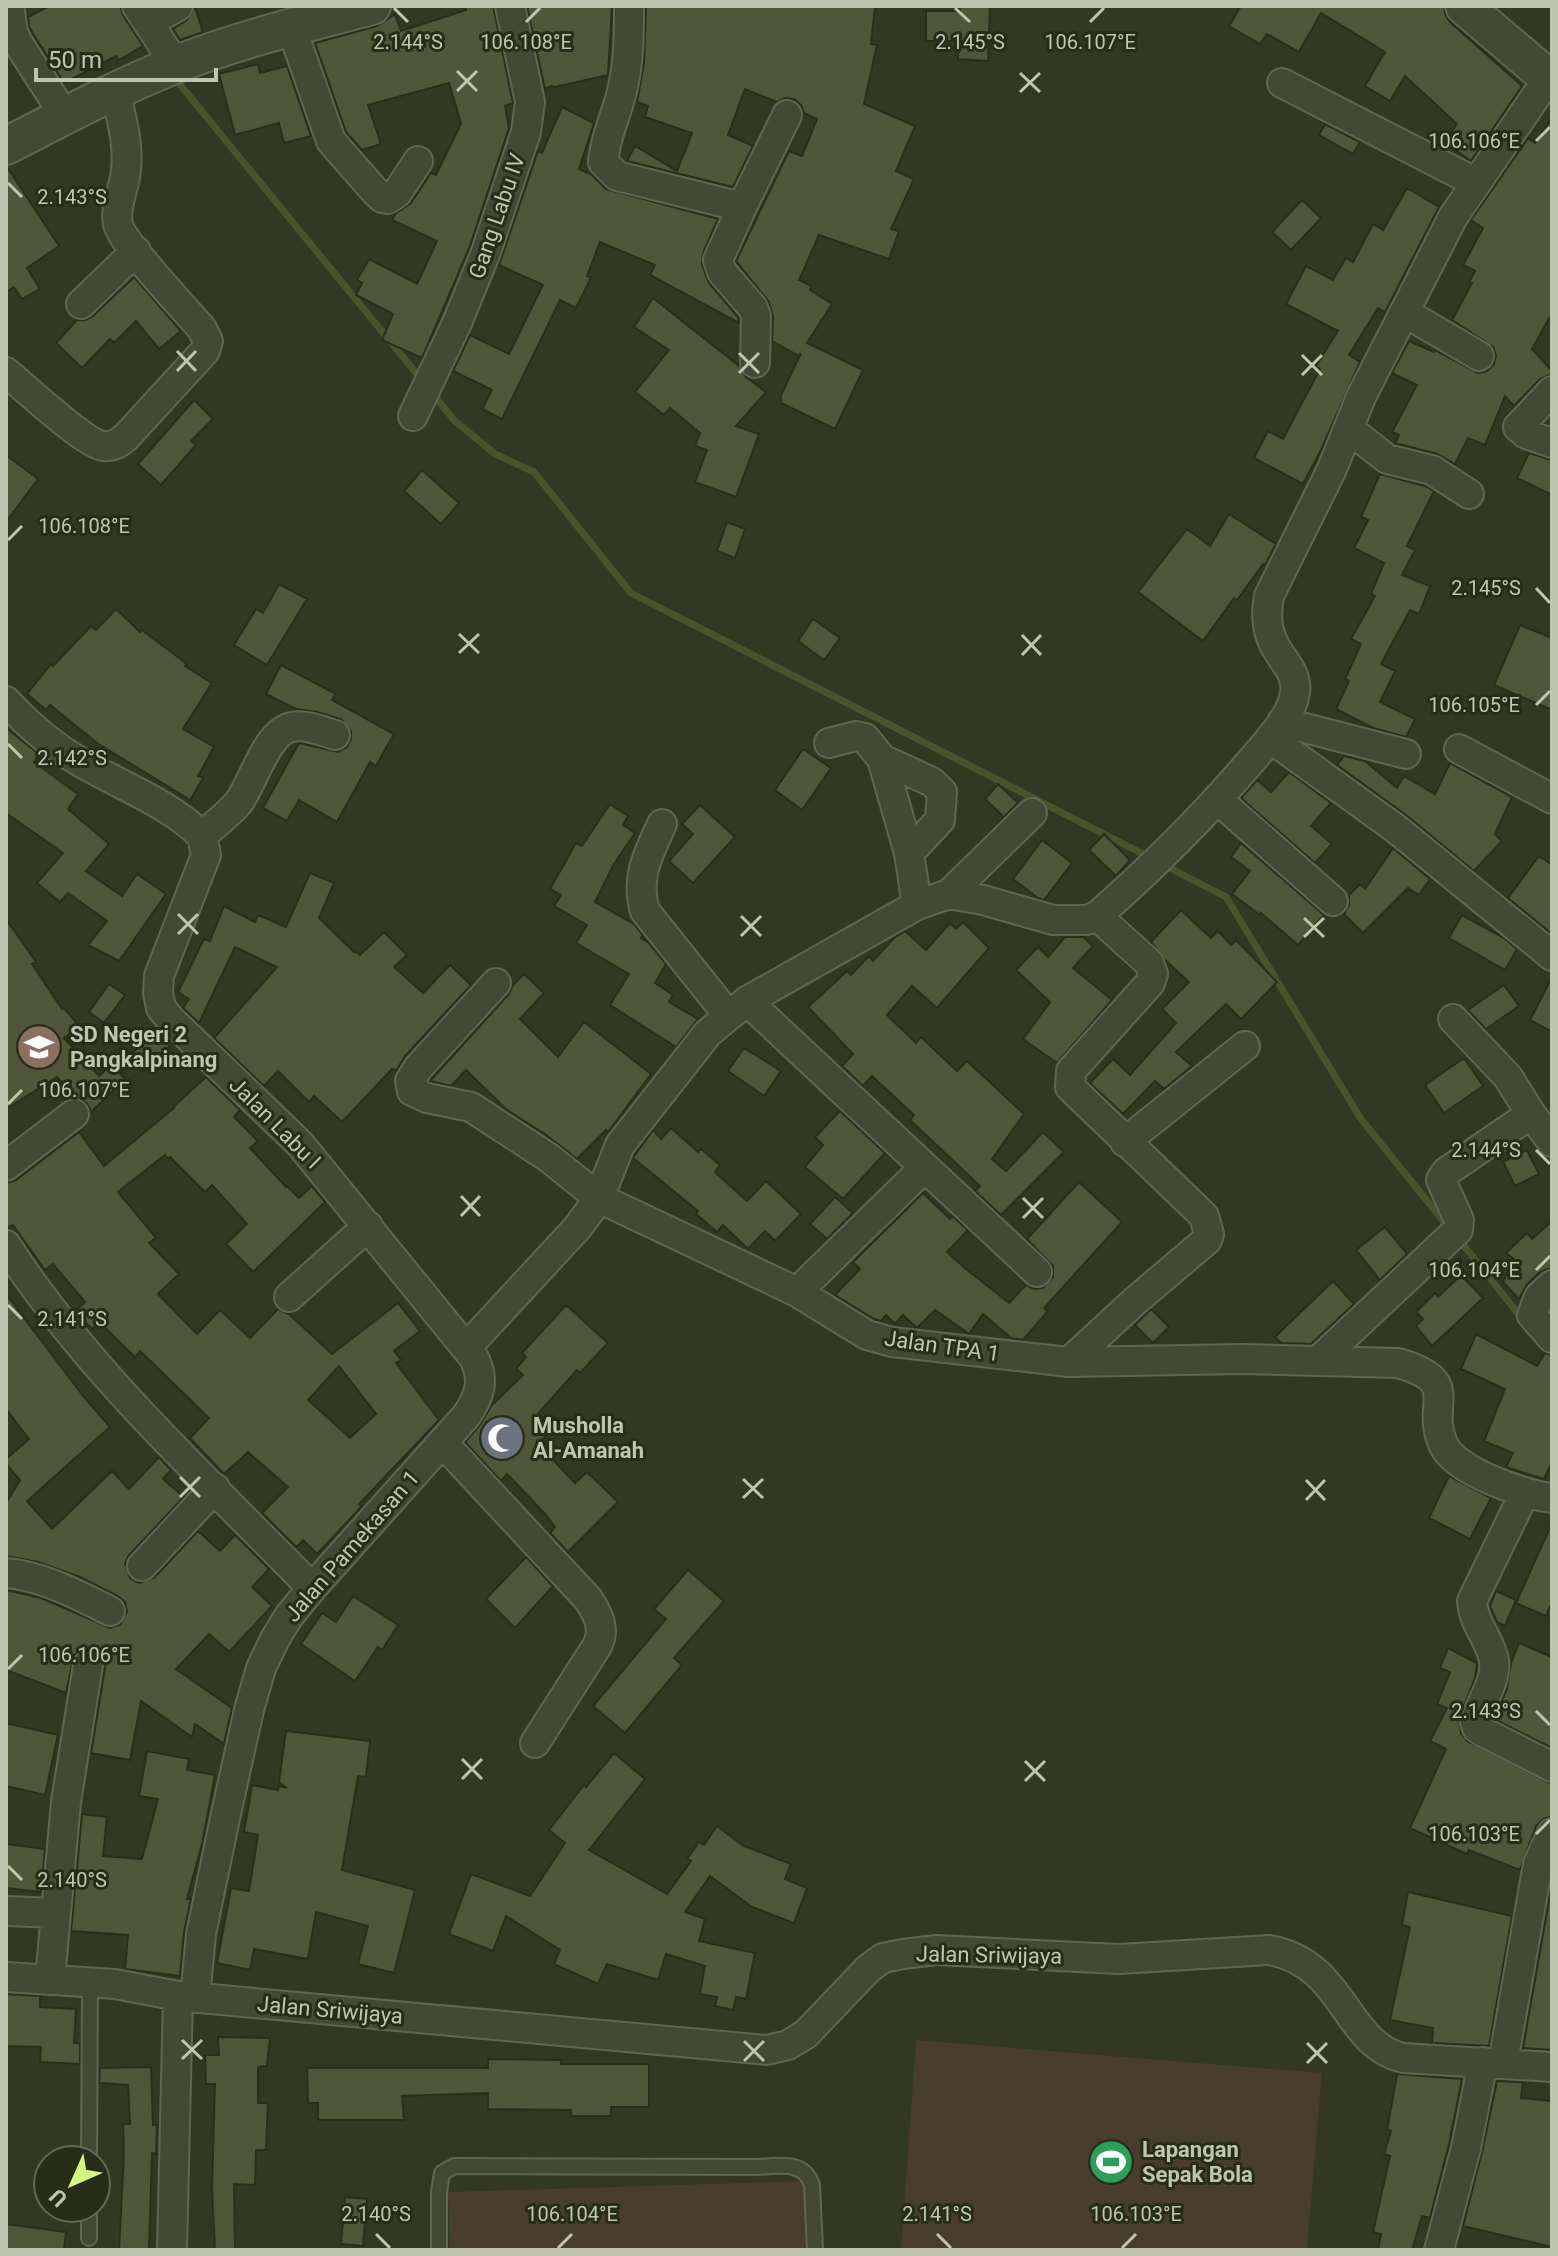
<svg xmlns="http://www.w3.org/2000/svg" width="1558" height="2256" viewBox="0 0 1558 2256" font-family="Roboto,sans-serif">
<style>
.green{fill:#483d2f}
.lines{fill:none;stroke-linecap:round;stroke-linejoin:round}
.stream{stroke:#49542c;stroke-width:7}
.building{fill:#4f563a;stroke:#2a2f1c;stroke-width:2;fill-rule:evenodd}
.service-casing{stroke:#616652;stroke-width:18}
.minor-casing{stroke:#616652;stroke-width:32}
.tertiary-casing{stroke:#616652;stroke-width:40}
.service{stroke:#434935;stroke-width:14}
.minor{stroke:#434935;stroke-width:28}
.tertiary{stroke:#434935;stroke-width:36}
.ticks{fill:none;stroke:#bfc5af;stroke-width:3}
.labels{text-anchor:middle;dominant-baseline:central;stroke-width:6;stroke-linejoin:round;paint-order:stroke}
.street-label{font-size:22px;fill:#bfc5af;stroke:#282d1a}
.poi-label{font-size:22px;font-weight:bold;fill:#bfc5af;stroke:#282d1a;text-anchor:start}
.ticks-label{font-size:20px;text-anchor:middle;fill:#bfc5af;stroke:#282d1a;stroke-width:6;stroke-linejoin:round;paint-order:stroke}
</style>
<rect width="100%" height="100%" fill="#323821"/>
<path class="green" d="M916 2040 1322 2073 1307 2250H901Z
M806 2181V2250H450L448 2192Z"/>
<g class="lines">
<path class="stream" d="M173 76 421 379
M431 392 455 421 495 454 534 472 631 593 1151 858
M1162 864 1226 897 1361 1119 1449 1228
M1457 1237 1524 1321"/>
</g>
<path class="building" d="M49 6H120L123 15 143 46 119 60 116 56 64 83 29 27 28 17Z
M465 6H493L513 103 505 106 509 128 470 246 422 358 382 340 393 314 356 295 362 283 357 280 369 259 417 284 437 241 392 220 395 214 411 203 431 173 436 175 461 124 449 83 368 105 381 144 362 150 346 132 315 43 377 26 395 14 401 31 466 10Z
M527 6H612L608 75 555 87 551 86 545 89Z
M646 6H875L871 44 877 45 864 104 915 126 896 171 914 179 891 229 899 231 889 259 819 235 799 280 812 286 810 290 832 304 807 343 863 370 835 429 781 403V395L801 353 799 356 772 341 773 316 769 302 736 261 789 151 802 156 817 119 804 113 801 105 794 99 785 98 777 102 745 89 728 135 753 146 733 187 627 161 635 146 677 171 692 133 645 117 648 106 637 102 644 63Z
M960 6H990L988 61 958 59 959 41H926V11H960Z
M1241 6H1444L1445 14 1450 22 1522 86 1471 161 1444 142 1457 124 1405 76 1390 101 1365 86 1385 52 1321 13 1299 52 1267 34 1260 44 1229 26Z
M195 7 203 32 180 40 173 29 187 20Z
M258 64 260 73 287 66 311 136 284 143 279 123 235 135 219 74Z
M562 107 594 123 579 169 592 175 606 189 718 219 703 253 702 265 709 283 738 317 739 323 650 275 655 265 600 242 587 276 591 278 576 308 560 300 502 419 482 409 492 390 453 371 470 335 509 354 543 285 499 265 538 151 542 153Z
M1552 119V313L1532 349 1552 371V374L1540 379 1514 406 1505 396 1485 445 1468 438 1455 464 1437 454 1395 443 1399 435 1392 432 1417 385 1392 373 1409 341 1434 352 1435 350 1478 373 1487 371 1494 364 1496 355 1493 347 1452 320 1472 283 1469 282 1475 271 1463 265 1483 228 1471 220 1528 138 1535 143Z
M1325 124 1360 142 1353 154 1319 135Z
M7 167 59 246 27 268 40 289 22 299 14 287 6 292Z
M1407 188 1439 207 1385 312 1378 308 1349 355 1360 362 1321 450 1303 484 1254 458 1268 431 1283 439 1320 369 1316 366 1338 331 1286 304 1306 266 1333 280 1346 258 1353 262 1373 224 1383 230Z
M1302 200 1321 218 1291 250 1272 232Z
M134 277 181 331 159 349 136 321 114 343 110 339 82 368 56 343 77 320H86L93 316Z
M653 298 739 366 746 377 766 392 736 426 759 434 736 497 695 482 707 450 695 446 700 433 670 408 664 415 635 392 669 350 634 327Z
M194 400 213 419 191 441 196 445 161 485 138 464Z
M1529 453 1552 460V495L1517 478Z
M6 455 38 479 6 522Z
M422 470 459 503 441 524 404 491Z
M1380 474 1425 486 1434 491 1407 546 1415 550 1402 575 1430 586 1419 614 1410 610 1381 664 1395 671 1380 702 1415 719 1406 737 1373 728 1336 709 1349 681 1345 679 1361 644 1351 639 1375 596 1371 594 1384 563 1354 548 1368 520 1361 517Z
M1229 514 1276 544 1265 565 1263 564 1237 600 1234 598 1203 641 1138 592 1187 529 1210 546Z
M727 522 745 529 735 558 717 551Z
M279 584 307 599 267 665 234 645 256 609 263 613Z
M116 609 140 632 142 630 187 664 185 666 212 683 183 729 214 747 198 776 203 778 190 800 97 743 50 705 46 710 27 694 51 664 53 666 91 626 96 630Z
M813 619 840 638 824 660 798 641Z
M1520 625 1552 638V710L1494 685Z
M281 665 336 694 332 700 394 734 376 766 370 762 337 822 299 800 287 821 263 808 299 743 338 752 347 747 351 739V731L341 719 317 712 296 709 266 694Z
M6 728 39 754 34 762 78 794 68 809 109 844 86 871 122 896 137 874 166 894 119 961 88 945 107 921 68 893 60 902 37 883 63 853 6 813Z
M803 749 831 768 802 810 775 790Z
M1344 756 1365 761 1397 788 1404 776 1435 794 1450 763 1512 797 1495 834 1502 841 1474 871 1406 815 1337 765Z
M1289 772 1331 803 1311 826 1332 844 1315 863 1241 798 1257 780 1271 792Z
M998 784 1018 803 1004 817 985 799Z
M610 804 628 816 623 825 635 833 614 864 595 902 634 924 643 935 641 938 649 943 666 964 655 983 673 995 669 1002 698 1019 676 1047 610 1005 629 974 576 943 587 925 554 906 561 895 550 889 576 843 582 846Z
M700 805 735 837 693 883 669 861 693 834 682 824Z
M1104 834 1130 860 1116 876 1089 850Z
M1042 840 1072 863 1044 900 1038 898 1013 879Z
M1241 843 1324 915 1298 945 1261 913 1260 915 1232 894 1250 871 1231 857Z
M1393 848 1430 879 1419 895 1408 888 1363 933 1344 914 1349 905V895L1360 884 1365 889Z
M1539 856 1552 865V934L1508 898Z
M310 873 334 883 319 918 354 952 355 951 360 955 384 932 407 955 394 967 423 993 450 965 471 985 405 1056 396 1071 392 1069 342 1122 314 1096 309 1102 278 1071 264 1086 214 1038 277 967 235 947 199 1023 183 1008 189 999 178 992 204 939 210 941 224 906 255 922 258 915 286 927Z
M1181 910 1211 938 1218 931 1231 945 1236 940 1277 982 1241 1019 1226 1004 1176 1052 1192 1066 1164 1089 1155 1081 1123 1114 1090 1083 1113 1059 1130 1075 1176 1023 1162 1009 1189 982 1166 961 1151 942Z
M1462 915 1504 938 1517 949 1505 970 1449 938Z
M6 919 36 962 32 964 62 1009 64 1008 79 1026 64 1038 99 1076 112 1064 125 1079 91 1112 87 1103 76 1098 57 1077 6 1109Z
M963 922 989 948 937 1008 912 986 887 1015 916 1043 921 1037 957 1071 967 1061 1024 1114 992 1159 1006 1171 1043 1132 1064 1152 1001 1215 975 1191 980 1186 910 1120 914 1115 872 1076 863 1086 842 1066 853 1054 808 1007 847 971 851 975 869 956 873 961 894 938 905 931 926 950 950 923 956 929Z
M1065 937H1083L1093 946 1073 968 1112 1000 1057 1063 1023 1039 1050 1002 1016 970 1038 947 1048 957Z
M524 974 544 993 520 1019 558 1057 584 1022 651 1074 608 1132 606 1130 577 1159 545 1134 507 1110 466 1070 451 1086 430 1081 509 994 513 985Z
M1552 977V1032L1530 1020Z
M109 984 125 995 104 1023 89 1012Z
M1504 985 1519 1006 1486 1029 1468 1010Z
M157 1030 172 1044 143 1071 129 1056Z
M744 1048 781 1071 764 1096 728 1071Z
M1464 1058 1483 1086 1444 1113 1425 1085Z
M206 1077 240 1110 234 1117 258 1141 250 1148 286 1187 287 1186 299 1198 312 1186 325 1202 253 1272 226 1244 247 1224 212 1185 205 1192 170 1157 168 1159 165 1155 118 1192 156 1238 149 1243 179 1274 158 1294 197 1334 220 1310 250 1338 278 1309 289 1314 332 1354 398 1303 420 1331 394 1351 401 1360 396 1363 439 1420 359 1504 362 1506 317 1554 303 1540 297 1547 293 1544 262 1513 288 1487 248 1452 224 1474 190 1438 209 1418 140 1351 135 1357 99 1322 92 1329 75 1312 85 1302 53 1264 45 1270 13 1225 6 1228V1183L16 1180 79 1132 104 1166 174 1108 173 1107ZM339 1366 376 1414 350 1438 308 1400Z
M840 1111 885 1153 843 1199 805 1167 823 1145 815 1137Z
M671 1128 698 1152 701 1149 720 1165 715 1172 747 1201 766 1181 801 1214 775 1241 765 1231 748 1249 723 1225 717 1232 696 1214 698 1211 633 1158 653 1130 661 1139Z
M1527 1150 1539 1174 1515 1186 1503 1162Z
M1079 1182 1122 1222 1044 1308 1048 1311 1023 1340 1011 1338 983 1314 969 1334 935 1310 917 1328 903 1315 895 1324 886 1315 881 1321 874 1319 835 1295 860 1269 853 1262 923 1193 950 1219 952 1216 968 1230 947 1252 966 1269 1009 1303 1026 1285 1034 1289 1043 1288 1053 1277V1266L1027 1239Z
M835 1197 853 1213 827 1239 810 1224Z
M1552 1221V1268L1540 1272 1527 1284 1519 1299 1503 1282 1514 1259 1506 1253 1527 1233 1532 1239Z
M1385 1227 1407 1254 1380 1280 1356 1250Z
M1461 1275 1483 1298 1432 1346 1416 1326 1423 1319 1416 1312 1435 1293 1438 1297Z
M1333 1281 1354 1304 1311 1344 1281 1343 1275 1337Z
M6 1294 84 1397 110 1427 27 1501 52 1529 112 1471 129 1489 159 1457 171 1470 163 1479 184 1497 129 1555 125 1563 130 1578 139 1583 154 1578 198 1531 220 1551 235 1535 269 1569 252 1587 272 1606 229 1652 209 1634 176 1669 232 1708 224 1744 195 1724 192 1737 141 1701 130 1760 91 1753 105 1668 104 1660 99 1652 91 1648 83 1649 74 1655 66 1693 6 1670V1590L41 1598 110 1628 120 1625 127 1611 125 1602 118 1596 80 1577 38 1562 6 1556V1503L20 1480 6 1464V1459L29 1439 6 1409Z
M566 1305 608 1343 580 1373 577 1370 534 1418 549 1433 538 1444 575 1483 587 1472 618 1502 568 1552 550 1533 555 1527 545 1514 507 1474 501 1481 465 1442 480 1425 491 1406 523 1375 516 1369 526 1357 522 1353Z
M1151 1309 1169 1327 1153 1343 1135 1325Z
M1476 1334 1537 1366 1545 1353 1552 1355V1462L1544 1479 1506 1467 1513 1453 1484 1441 1505 1389 1461 1369Z
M1449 1476 1491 1498 1470 1539 1429 1518Z
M1552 1523V1602L1546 1616 1516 1603Z
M526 1557 553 1586 515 1628 486 1599Z
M688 1570 724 1601 674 1658 682 1665 625 1733 593 1706 666 1619 654 1609Z
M1496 1591 1516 1600 1505 1626 1497 1622 1490 1606Z
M353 1596 398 1625 382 1650 378 1647 355 1681 301 1644 322 1613 336 1622Z
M1519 1643 1552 1657V1748L1494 1719 1507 1689 1511 1663Z
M1448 1648 1477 1663 1475 1678 1459 1718 1461 1733 1467 1741 1552 1784V1816L1543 1819 1536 1826 1520 1870 1469 1850 1467 1854 1410 1828 1446 1749 1430 1741 1447 1708 1437 1704 1450 1672 1440 1668Z
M6 1723 58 1735 45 1795 6 1786Z
M286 1731 370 1741 366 1777 358 1776 342 1870 415 1890 394 1973 358 1964 368 1926 316 1912 308 1959 254 1949 250 1970 217 1963 231 1888 249 1891 258 1835 244 1832 252 1785 278 1790 279 1786 287 1788 279 1782Z
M147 1751 189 1759 187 1770 215 1775 202 1844 187 1899H191L184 1932 180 1976 125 1969 128 1935 71 1931 82 1814 107 1817 103 1856 142 1859 158 1799 139 1796Z
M614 1753 645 1779 589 1850 667 1894 691 1861 687 1859 699 1842 704 1845 717 1826 744 1846 791 1864 785 1879 807 1888 794 1923 752 1907 710 1876 685 1912 705 1919 699 1941 755 1953 746 1999 736 1997 733 2010 715 2006 717 1997 700 1994 705 1966 666 1954 658 1980 607 1964 598 1984 554 1964 560 1950 506 1916 493 1951 449 1934 471 1874 530 1896 565 1843 549 1830 584 1785 586 1787Z
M6 1844 45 1849 41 1892 6 1888Z
M1552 1883V2050L1523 2048Z
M1408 1892 1512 1916 1489 2046 1432 2043 1433 2028 1390 2020 1410 1927 1402 1925Z
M6 1994 40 1996V2007L76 2009 74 2043H80V2064L40 2062 41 2047 6 2046Z
M218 2037 270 2038 267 2066 258 2067V2103H268L266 2150H256L255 2185 234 2184 235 2250H215L212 2188 215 2084H206L205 2055H219Z
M488 2059 561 2060V2064H649V2107H611V2116H571V2110L488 2109V2093L402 2096 404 2120H318V2103H308L307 2068H488Z
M151 2067 153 2125H157L156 2154 152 2153 149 2250H119L124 2153 123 2124H130L128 2085 99 2083 100 2068Z
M1397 2074 1462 2079 1449 2144 1430 2218 1422 2216 1412 2250H1378L1381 2234 1373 2232 1390 2156 1384 2154 1391 2131 1387 2130Z
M1497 2081 1523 2082 1521 2098 1552 2101V2247L1463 2226 1482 2152Z
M345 2197 367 2199 363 2246 341 2244Z
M6 2224 66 2232 64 2250H6Z"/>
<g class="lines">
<g class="service-casing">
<path id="service" d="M89 2160 90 1983
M89 2238V2208
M439 2250V2192L442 2173 454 2166 757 2167C778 2166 804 2160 812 2185L815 2250"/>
</g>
<g class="minor-casing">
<path id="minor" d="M9 6 13 32 18 43 65 116
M137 6 176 65
M629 6C629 36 629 65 621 95 615 118 605 138 603 162L617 176 742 207 718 260 722 272 753 308 756 316 755 363
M149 23 178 6
M291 26 331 141 373 189 382 198 388 199 397 193 418 161
M1282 83 1475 182
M742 207 787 115
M81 304 136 251
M1404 312 1479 356
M6 372C24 387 84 443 103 446 113 447 119 443 126 437L205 351 208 341 202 329C186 310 122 243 118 224 114 207 125 187 126 170 129 143 121 117 115 91
M1552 391 1518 427 1526 434 1552 443
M413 416 457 323 486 252 526 132 530 102 510 6
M1349 429 1387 459 1432 470 1469 494
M6 701C28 725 55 748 84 764 122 786 170 804 202 836L206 855 159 976 158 993 161 1008 170 1019 300 1144 474 1358C485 1380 480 1396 466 1416L312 1588 289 1616 275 1639 261 1668 249 1710 225 1818 201 1934 195 1998
M1282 722 1406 754
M1270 738 1395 828 1552 956
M829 743 856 736 865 738 882 759 909 853 917 905
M1459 749 1552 799
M882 759 932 782 942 792 940 820 909 853
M1218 800 1333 901
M662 824C648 854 635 879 645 911L728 1015
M202 836C214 825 228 815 239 802 253 783 267 731 292 727 305 724 322 731 335 735
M949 894 1032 813
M496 983 418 1068 410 1081 412 1091 427 1098 471 1107 549 1158 599 1198 797 1292 867 1335 892 1342 1069 1362 1243 1359 1398 1363C1464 1382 1425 1402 1443 1444 1454 1471 1524 1495 1552 1498
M747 1001 1037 1272
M1453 1019 1508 1077 1531 1114
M1125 1142 1245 1046
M6 1166 74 1114
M6 1245C86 1370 208 1481 312 1588
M1552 1285 1539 1297 1532 1315 1552 1338
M797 1292 923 1169
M289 1297 368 1226
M466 1348 578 1227 599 1198 620 1145 708 1033 747 1001 917 905 949 894 983 900 1053 920H1086L1097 916C1153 867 1204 816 1252 760 1268 741 1291 718 1295 693 1298 672 1282 661 1274 644 1266 628 1266 613 1269 596L1332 469 1361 397 1453 217 1552 73
M1319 1360 1458 1230 1459 1220 1441 1180 1446 1172 1531 1114 1552 1142
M1069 1362 1135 1301 1207 1240 1209 1234 1204 1216 1070 1087 1071 1071 1150 983 1153 974 1149 963 1097 916
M443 1443 588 1599C598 1614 606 1629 597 1646L535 1743
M1525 1492 1472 1601C1473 1624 1491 1640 1494 1661 1497 1681 1480 1703 1475 1722L1477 1728 1483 1732 1552 1767
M142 1566 215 1488
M6 1573C43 1576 78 1595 110 1611
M6 1911 56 1913
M6 1977 115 1984 178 1996 172 2250
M50 1980 66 1802 88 1665
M178 1996 767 2050 788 2045 806 2034 868 1969 883 1958 903 1954 936 1950 1119 1959 1269 1950C1345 1963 1344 2044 1403 2058L1552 2067
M1503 2063 1538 1864 1552 1833
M1439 2250 1466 2148 1483 2062"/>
</g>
<g class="tertiary-casing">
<path id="tertiary" d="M1464 6 1552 81
M6 146C61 118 115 89 172 66 237 40 304 24 372 6"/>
</g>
<use href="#service" class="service"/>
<use href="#minor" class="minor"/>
<use href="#tertiary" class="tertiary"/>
</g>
<path class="ticks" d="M394 8 408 22M955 8 970 22M526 22 540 8M1090 22 1104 8M457 71 477 91M1020 73 1040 92M457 91 477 71M1020 92 1040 73M1536 141 1550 127M8 183 22 197M177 351 196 371M739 353 759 373M1302 355 1322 375M177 371 196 351M739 373 759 353M1302 375 1322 355M8 540 22 526M1536 588 1550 603M459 634 479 653M1022 635 1041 655M459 653 479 634M1022 655 1041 635M1536 705 1550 691M8 744 22 758M178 914 198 934M741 916 761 936M1304 918 1324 937M178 934 198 914M741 936 761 916M1304 937 1324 918M8 1104 22 1090M1536 1150 1550 1164M461 1196 480 1216M1023 1198 1043 1218M461 1216 480 1196M1023 1218 1043 1198M1536 1270 1550 1256M8 1305 22 1319M180 1477 200 1497M743 1479 763 1498M1306 1480 1325 1500M180 1497 200 1477M743 1498 763 1479M1306 1500 1325 1480M8 1669 22 1655M1536 1711 1550 1725M462 1759 482 1779M1025 1761 1045 1781M462 1779 482 1759M1025 1781 1045 1761M1536 1834 1550 1820M8 1866 22 1880M182 2040 202 2059M744 2041 764 2061M1307 2043 1327 2063M182 2059 202 2040M744 2061 764 2041M1307 2063 1327 2043M376 2234 390 2248M937 2234 951 2248M558 2248 572 2234M1122 2248 1136 2234"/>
<defs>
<g id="school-disc" transform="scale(2.3)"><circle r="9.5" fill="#8d6e63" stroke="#282d1a"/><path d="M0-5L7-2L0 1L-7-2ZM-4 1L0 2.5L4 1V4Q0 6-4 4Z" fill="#fff"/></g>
<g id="mosque-disc" transform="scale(2.3)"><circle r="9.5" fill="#6b7280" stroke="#282d1a"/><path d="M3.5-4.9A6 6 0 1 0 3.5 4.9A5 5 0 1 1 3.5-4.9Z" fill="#fff"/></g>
<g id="stadium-disc" transform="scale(2.3)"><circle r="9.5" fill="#2e9e5b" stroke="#282d1a"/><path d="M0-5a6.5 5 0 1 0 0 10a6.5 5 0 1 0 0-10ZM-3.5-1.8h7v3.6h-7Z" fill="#fff"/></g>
</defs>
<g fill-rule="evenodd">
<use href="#school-disc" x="39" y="1047"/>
<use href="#mosque-disc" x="502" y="1438"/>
<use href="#stadium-disc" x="1111" y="2162"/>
</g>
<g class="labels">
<g class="street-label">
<text transform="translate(497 216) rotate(-71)">Gang Labu IV</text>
<text transform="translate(275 1123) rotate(45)">Jalan Labu I</text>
<text transform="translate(942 1346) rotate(8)">Jalan TPA 1</text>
<text transform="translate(352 1546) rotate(-49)">Jalan Pamekasan 1</text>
<text transform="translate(989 1955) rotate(1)">Jalan Sriwijaya</text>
<text transform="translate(330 2010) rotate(5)">Jalan Sriwijaya</text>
</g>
<g class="poi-label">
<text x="70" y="1034">SD Negeri 2<tspan x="70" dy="25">Pangkalpinang</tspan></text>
<text x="533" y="1425">Musholla<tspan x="533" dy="25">Al-Amanah</tspan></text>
<text x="1142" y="2149">Lapangan<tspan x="1142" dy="25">Sepak Bola</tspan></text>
</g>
</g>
<g class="ticks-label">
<text x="408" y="49">2.144°S</text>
<text x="526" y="49">106.108°E</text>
<text x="970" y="49">2.145°S</text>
<text x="1090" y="49">106.107°E</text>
<text x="1474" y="148">106.106°E</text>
<text x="72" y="204">2.143°S</text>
<text x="84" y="533">106.108°E</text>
<text x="1486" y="595">2.145°S</text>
<text x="1474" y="712">106.105°E</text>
<text x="72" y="765">2.142°S</text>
<text x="84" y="1097">106.107°E</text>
<text x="1486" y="1157">2.144°S</text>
<text x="1474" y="1277">106.104°E</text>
<text x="72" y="1326">2.141°S</text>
<text x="84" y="1662">106.106°E</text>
<text x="1486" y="1718">2.143°S</text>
<text x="1474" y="1841">106.103°E</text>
<text x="72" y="1887">2.140°S</text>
<text x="376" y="2221">2.140°S</text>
<text x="572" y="2221">106.104°E</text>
<text x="937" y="2221">2.141°S</text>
<text x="1136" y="2221">106.103°E</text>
</g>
<rect width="1558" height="2256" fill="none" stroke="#bfc5af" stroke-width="16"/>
<g transform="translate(72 2184) rotate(225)"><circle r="38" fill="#282d1a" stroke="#646a56" stroke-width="2"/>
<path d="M0-6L14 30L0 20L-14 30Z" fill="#d4f783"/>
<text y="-12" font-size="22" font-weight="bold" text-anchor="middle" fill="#bfc5af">U</text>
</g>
<path d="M36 68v12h180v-12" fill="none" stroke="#bfc5af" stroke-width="4"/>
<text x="48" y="68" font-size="24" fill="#bfc5af" stroke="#282d1a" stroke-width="6" paint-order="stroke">50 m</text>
</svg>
